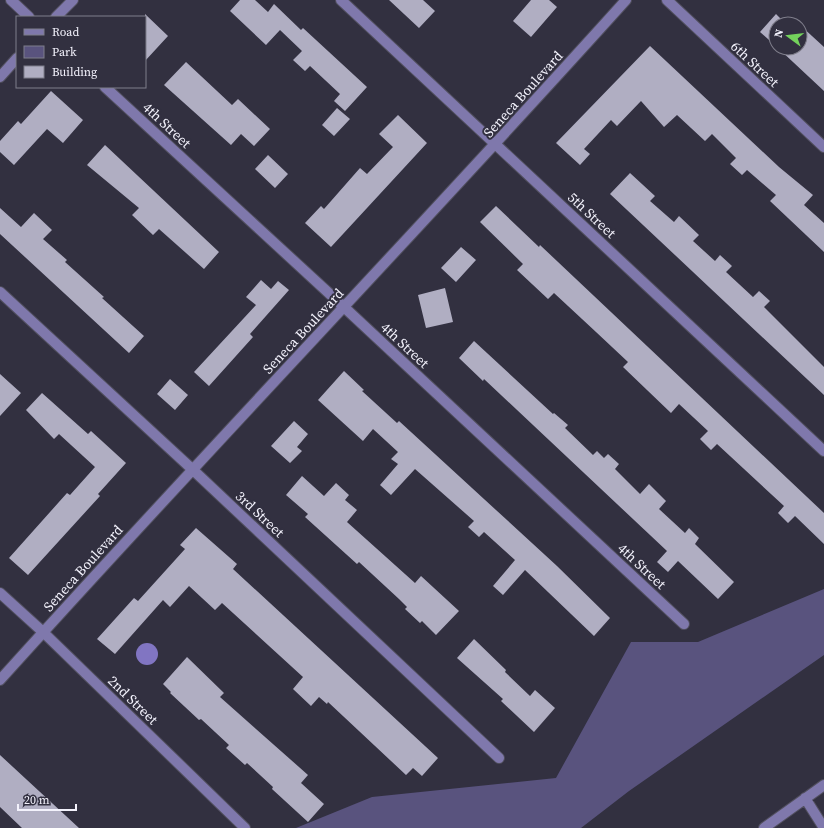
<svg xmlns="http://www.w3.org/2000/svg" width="824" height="828" viewBox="0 0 824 828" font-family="'Source Serif 4',serif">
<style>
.green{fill:#59537e}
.water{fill:#8175c2}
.building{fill:#b0aec2}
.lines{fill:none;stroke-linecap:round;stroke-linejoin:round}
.minor-casing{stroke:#514f5e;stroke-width:12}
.minor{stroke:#7f78ac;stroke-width:10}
.labels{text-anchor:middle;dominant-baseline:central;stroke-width:4;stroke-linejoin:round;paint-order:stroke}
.street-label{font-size:14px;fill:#f3f2fc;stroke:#323040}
</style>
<rect width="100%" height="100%" fill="#323040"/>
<path class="green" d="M824 589V655L629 791 581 828H296L372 797 556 778 631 642H698Z"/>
<path class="water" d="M136 654a11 11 0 1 1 22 0a11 11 0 1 1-22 0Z"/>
<path class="building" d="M240 0H255L268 12 274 4 301 30 303 28 367 87 345 111 334 101 340 94 310 66 305 71 293 60 302 51 280 30 266 45 230 11Z
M389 0H423L435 11 419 28Z
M531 0H549L557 7 531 37 513 21Z
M145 14 168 36 145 61Z
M776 14 786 24H776V46L760 32Z
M800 25 824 47V91L778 48H800Z
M650 46 779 167 813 195 804 205 824 223V252L770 201 776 195 747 170 742 175 730 164 736 158 712 134 705 141 677 115 664 127 641 101 617 126 611 120 584 149 590 154 580 165 556 143Z
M186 62 232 105 238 99 270 129 254 146 241 134 231 145 164 85Z
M51 91 83 120 63 143 47 129 14 165 0 152V141L18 121 21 124Z
M337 108 350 119 334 136 322 125Z
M398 115 427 143 331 247 305 223 321 206 324 209 360 168 367 174 393 147 379 134Z
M105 145 219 252 204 269 159 229 153 235 132 215 139 208 87 165Z
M268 155 288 174 275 188 255 169Z
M630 173 655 196 650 201 674 222 679 216 699 235 693 241 715 261 720 255 732 266 726 272 753 297 759 291 770 301 764 307 824 367V395L610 194Z
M496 206 539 247 540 245 824 513V544L795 516 788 523 778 513 784 506 717 444 711 450 700 439 708 431 679 404 671 413 623 367 628 362 596 332 554 293 548 299 517 270 523 264 480 222Z
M0 208 21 227 34 213 52 230 43 239 67 260 65 262 104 297 102 298 144 336 129 353 0 234Z
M461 247 476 260 456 282 441 268Z
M261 280 271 289 278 281 289 290 250 334 253 337 209 386 194 372 256 305 246 297Z
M445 288 453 322 426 328 418 295Z
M474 341 553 414 554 413 568 425 565 428 593 455 597 451 604 458 608 454 619 464 615 469 640 494 649 484 666 501 659 509 685 533 689 528 699 538 695 544 734 582 718 599 678 561 668 572 657 562 667 551 484 379 483 381 459 358Z
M344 371 364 390 362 391 397 423 399 421 557 566 610 618 594 636 525 570 503 595 493 586 515 560 484 532 479 537 468 527 474 521 415 469 391 495 380 485 398 464 391 459 398 452 373 429 363 441 318 400Z
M0 374 21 393 0 416Z
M170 379 188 395 175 410 157 394Z
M42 393 88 434 91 431 126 463 98 494 100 496 28 575 9 558 67 493 70 495 95 467 59 434 54 439 26 410Z
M294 421 308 434 297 447 302 451 290 463 271 446Z
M302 476 324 496 336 483 349 495 345 500 357 510 347 522 415 583 421 576 459 611 436 635 422 621 420 623 405 609 407 607 399 599 359 562 357 564 305 517 308 514 286 495Z
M196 528 237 564 233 569 438 758 422 776 413 768 406 775 328 702 327 704 319 697 311 706 293 689 303 677 222 603 215 610 189 586 170 607 163 600 115 654 97 639 134 598 138 601 185 549 180 545Z
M474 639 506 670 505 672 530 696 535 690 555 708 534 732 501 701 503 699 457 658Z
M187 657 224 693 220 697 308 775 301 783 324 804 308 822 272 789 273 787 247 763 245 765 226 748 229 745 201 719 199 720 170 693 171 692 163 684Z
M0 755 79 828H22L0 807Z"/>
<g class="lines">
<g class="minor-casing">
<path id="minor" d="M11 0 29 17
M341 0 824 451
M667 0 824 147
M56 17 73 0
M0 77 17 58
M105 87 345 308 684 624
M0 292 192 469 499 758
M0 593 43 632 245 828
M0 680C206 451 420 229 626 0
M805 798 824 828
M764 828 824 785"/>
</g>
<use href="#minor" class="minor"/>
</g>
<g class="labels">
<g class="street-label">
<text transform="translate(755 64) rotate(43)">6th Street</text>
<text transform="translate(523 94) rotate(-48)">Seneca Boulevard</text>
<text transform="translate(167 125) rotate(43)">4th Street</text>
<text transform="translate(592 215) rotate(43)">5th Street</text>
<text transform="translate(303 331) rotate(-47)">Seneca Boulevard</text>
<text transform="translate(405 345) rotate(43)">4th Street</text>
<text transform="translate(260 514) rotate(43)">3rd Street</text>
<text transform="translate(642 566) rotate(43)">4th Street</text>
<text transform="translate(83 568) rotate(-48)">Seneca Boulevard</text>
<text transform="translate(133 700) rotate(44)">2nd Street</text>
</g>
</g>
<rect x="16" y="16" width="130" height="72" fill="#323040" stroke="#7f7e8b"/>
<rect x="24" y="29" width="20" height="6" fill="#7f78ac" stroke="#7f7e8b"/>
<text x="52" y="36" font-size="12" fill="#f3f2fc">Road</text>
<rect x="24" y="46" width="20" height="12" fill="#59537e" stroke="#7f7e8b"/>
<text x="52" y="56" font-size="12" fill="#f3f2fc">Park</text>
<rect x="24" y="66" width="20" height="12" fill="#b0aec2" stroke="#7f7e8b"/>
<text x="52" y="76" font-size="12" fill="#f3f2fc">Building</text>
<g transform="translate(788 36) rotate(285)"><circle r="19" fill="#323040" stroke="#7f7e8b"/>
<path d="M0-3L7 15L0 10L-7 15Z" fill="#74d25c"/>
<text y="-6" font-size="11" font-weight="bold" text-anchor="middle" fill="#f3f2fc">N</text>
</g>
<path d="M18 804v6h58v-6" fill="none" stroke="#f3f2fc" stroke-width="2"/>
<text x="24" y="804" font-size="12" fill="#f3f2fc" stroke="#323040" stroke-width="3" paint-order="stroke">20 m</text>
</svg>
